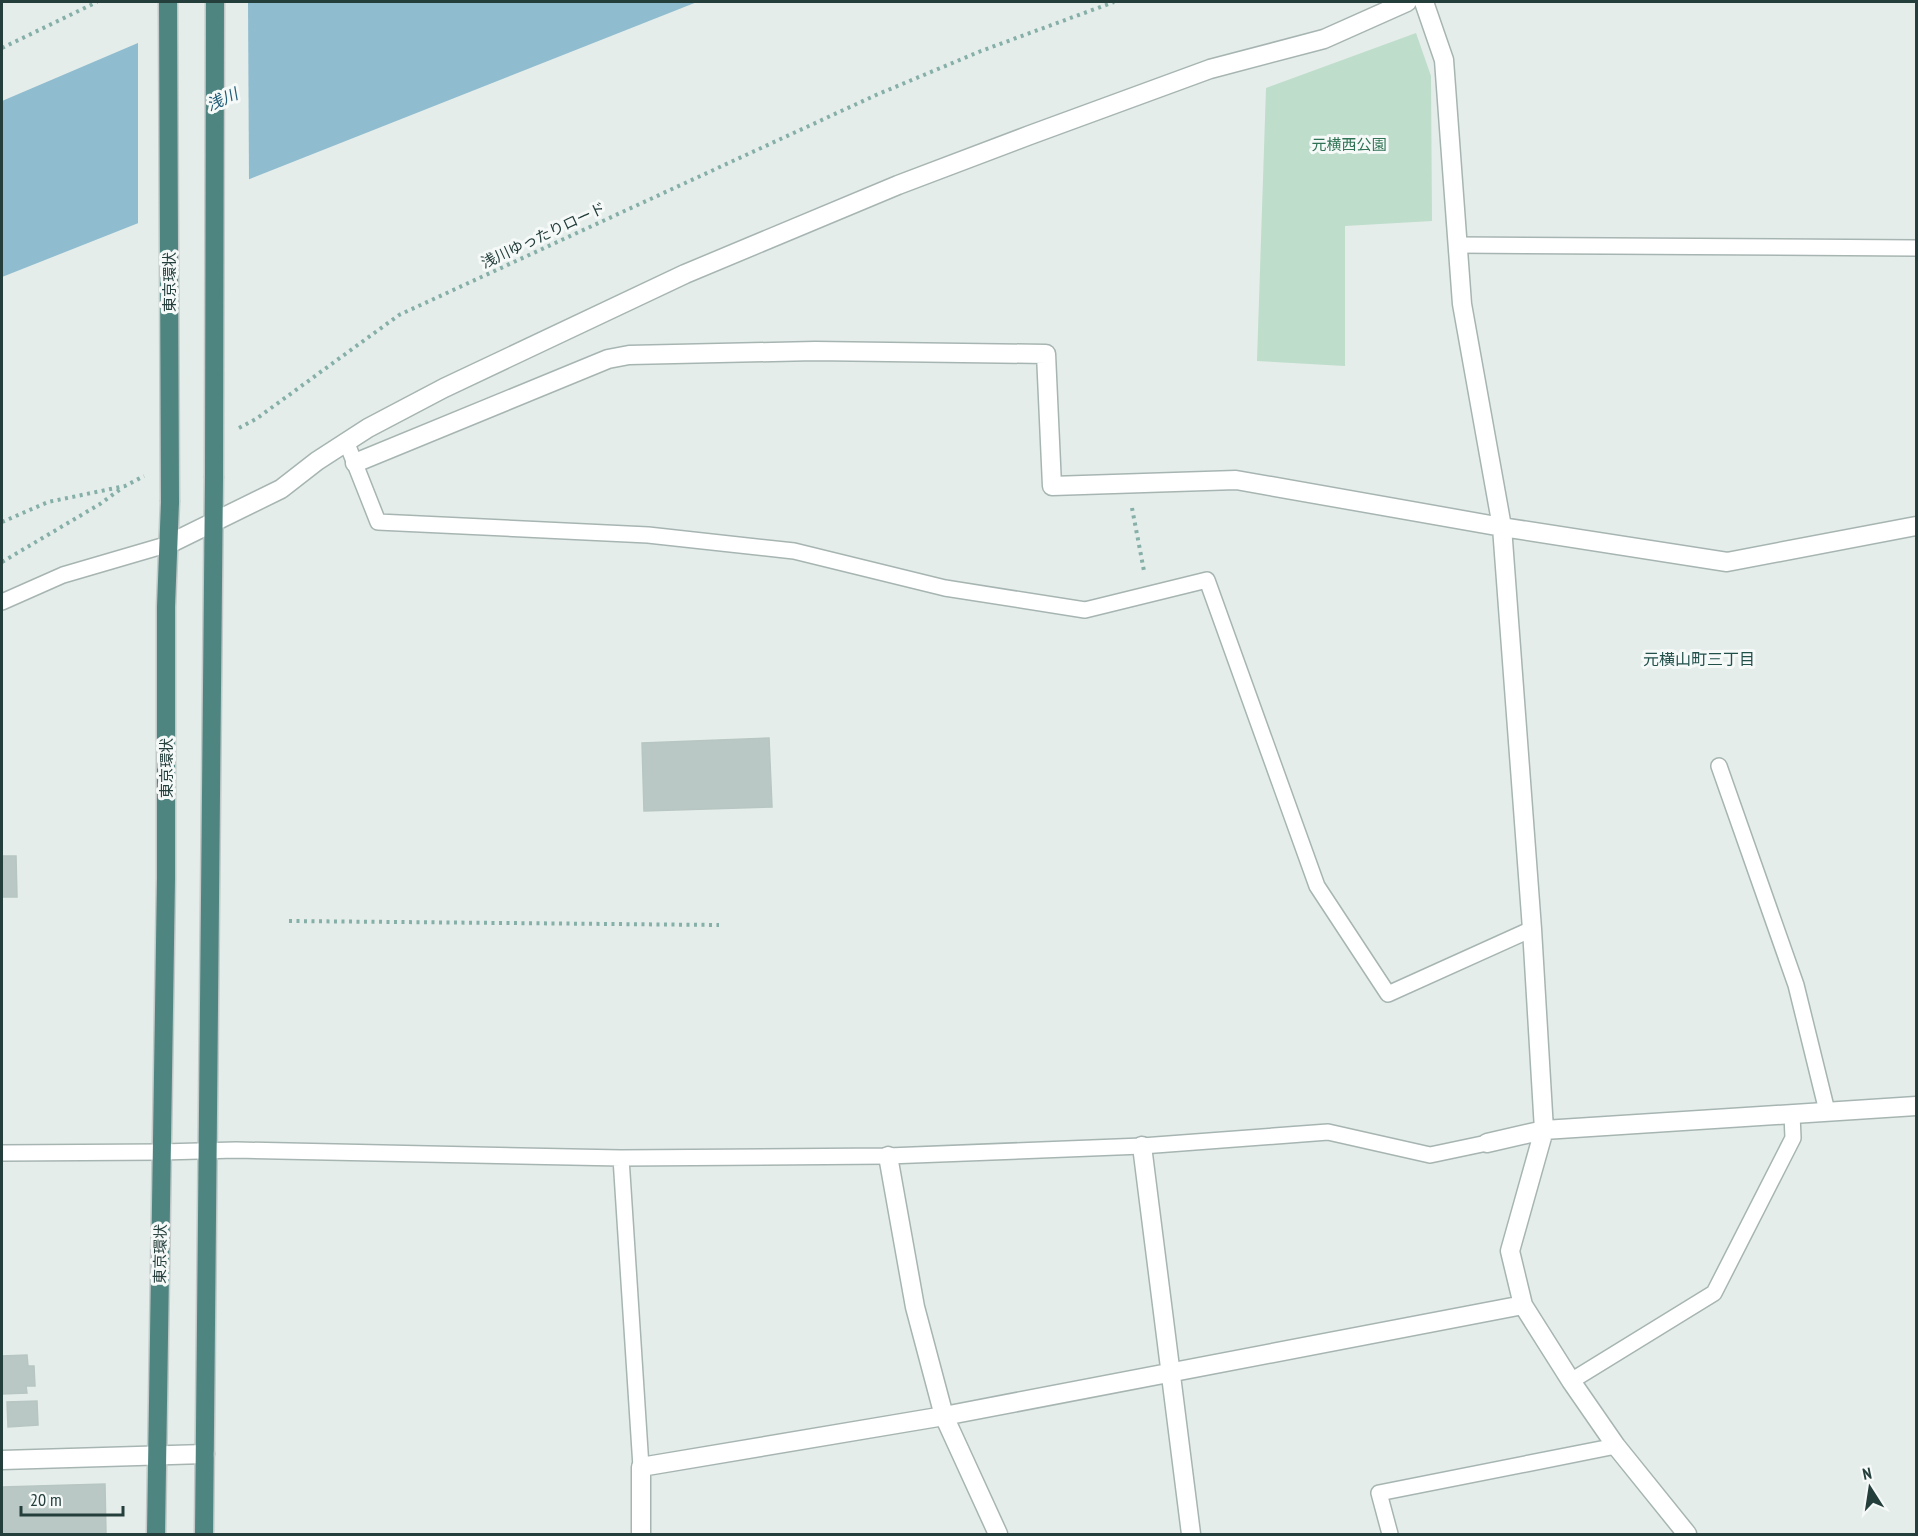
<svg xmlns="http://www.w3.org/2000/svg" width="1918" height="1536" viewBox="0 0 1918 1536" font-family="'PT Sans Narrow','Noto Sans JP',sans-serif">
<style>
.green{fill:#beddcb}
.water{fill:#8fbccf}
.pier{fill:#e4edea}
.building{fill:#b9c8c4;stroke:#b7c6c2;stroke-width:1.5}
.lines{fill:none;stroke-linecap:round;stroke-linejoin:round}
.service-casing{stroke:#a7b5b2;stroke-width:18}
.minor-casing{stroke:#a7b5b2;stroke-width:21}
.tertiary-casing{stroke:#a7b5b2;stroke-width:21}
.trunk-casing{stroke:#c2c9c8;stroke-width:21}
.path{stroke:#86afa8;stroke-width:4;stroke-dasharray:3 4.5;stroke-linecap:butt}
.service{stroke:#fff;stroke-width:15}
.minor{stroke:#fff;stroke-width:18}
.tertiary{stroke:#fff;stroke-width:18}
.trunk{stroke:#4e8580;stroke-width:18}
.trunk-bridge-casing{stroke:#c2c9c8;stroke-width:21;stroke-linecap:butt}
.trunk-bridge{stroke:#4e8580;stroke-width:18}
.labels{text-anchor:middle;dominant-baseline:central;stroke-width:6;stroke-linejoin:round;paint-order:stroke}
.park-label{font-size:15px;fill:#307354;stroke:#f5f9f8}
.street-label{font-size:15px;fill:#243e3b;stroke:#f5f9f8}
.water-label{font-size:16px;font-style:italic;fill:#205c78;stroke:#f5f9f8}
.neighbourhood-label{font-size:16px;fill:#21504b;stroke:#f5f9f8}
</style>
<rect width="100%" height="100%" fill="#e4edea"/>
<path class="green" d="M1416 33 1431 76 1432 221 1345 226V366L1257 361 1266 88Z"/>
<path class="water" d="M234 2H697L2 277V101Z"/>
<path class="pier" d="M227 2H248L249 182 138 226V40Z"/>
<path class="building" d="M769 738 772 807 644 811 642 743Z
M2 856H16L17 897H2Z
M27 1355 28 1366H34L35 1386H26L27 1393 2 1394V1356Z
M37 1401 38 1425 8 1427 7 1402Z
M105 1484 106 1534H2V1487Z"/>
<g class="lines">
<g class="service-casing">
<path id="service" d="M1457 245 1916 248
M346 441 378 522 648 535 794 551 945 588 1085 610 1207 580 1317 886 1388 994 1532 929
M2 602 63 575 169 544
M1719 766 1796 985 1827 1111
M2 1153 162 1152 236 1150 621 1158 888 1156 1142 1146 1328 1132 1430 1155 1487 1143
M621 1158 641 1467
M1571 1381 1714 1293 1793 1138 1792 1114
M1390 1534 1379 1493 1616 1446"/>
</g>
<g class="minor-casing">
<path id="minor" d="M1424 2 1444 60 1462 304 1502 527 1532 929 1544 1130 1510 1251 1523 1305 1571 1381 1616 1446 1687 1534
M355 463 608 359 629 355 815 351 1046 354 1052 486 1236 480 1502 527 1727 562 1916 526
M169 544 281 489 317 461 368 428 444 388 685 274 898 185 1030 135 1210 69 1324 39 1407 2
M1487 1143 1544 1130 1916 1106
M1142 1146 1191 1534
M888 1156 915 1307 944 1416 998 1534
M641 1534V1467L944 1416 1523 1305"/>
</g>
<g class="tertiary-casing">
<path id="tertiary" d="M2 1460 205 1454"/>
</g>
<g class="trunk-casing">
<path id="trunk" d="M156 1534 166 878V607L170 502
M204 1534 214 478"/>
</g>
<path class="path" d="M2 48 97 2
M239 428 256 419 399 315 876 95 981 51 1114 2
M1132 508 1144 571
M2 522 48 502 125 486 144 476
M2 562 100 504 122 488
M289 921 719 925"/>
<use href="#service" class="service"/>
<use href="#minor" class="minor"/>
<use href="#tertiary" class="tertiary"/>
<use href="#trunk" class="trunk"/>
<g class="trunk-bridge-casing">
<path id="trunk-bridge" d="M168 2 170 502
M214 478 215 2"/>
</g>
<use href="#trunk-bridge" class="trunk-bridge"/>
</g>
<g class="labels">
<g class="park-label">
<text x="1349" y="144">元横西公園</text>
</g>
<g class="street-label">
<text transform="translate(543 235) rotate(-25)">浅川ゆったりロード</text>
<text transform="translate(169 282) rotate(-90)">東京環状</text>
<text transform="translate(166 768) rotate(-90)">東京環状</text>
<text transform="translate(160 1254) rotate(-89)">東京環状</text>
</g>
<g class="water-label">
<text transform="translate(222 99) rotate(-24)">浅川</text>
</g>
<g class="neighbourhood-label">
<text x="1699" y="659">元横山町三丁目</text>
</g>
</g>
<rect width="1918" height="1536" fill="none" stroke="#243e3b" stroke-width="6"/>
<g transform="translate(1870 1488) rotate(348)" stroke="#f5f9f8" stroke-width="4.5" paint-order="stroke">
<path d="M0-4.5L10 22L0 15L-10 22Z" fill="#243e3b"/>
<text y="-9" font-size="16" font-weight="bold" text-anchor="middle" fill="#243e3b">N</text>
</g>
<path d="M21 1506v9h102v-9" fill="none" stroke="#243e3b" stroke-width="3"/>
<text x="30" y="1506" font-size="18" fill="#243e3b" stroke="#f5f9f8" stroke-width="4.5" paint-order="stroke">20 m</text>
</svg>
